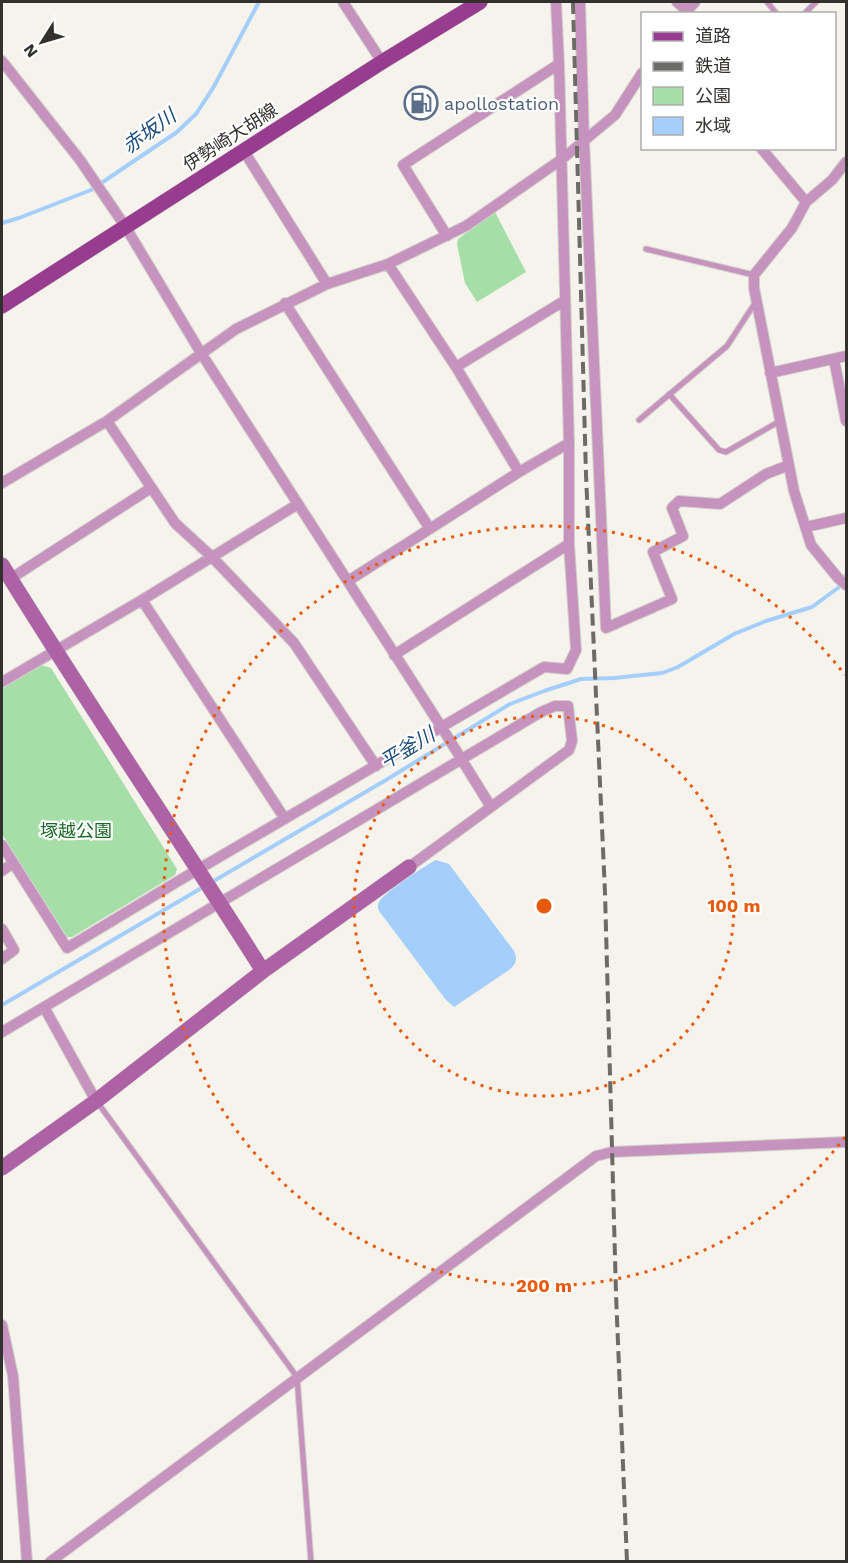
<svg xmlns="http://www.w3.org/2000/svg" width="848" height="1563" viewBox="0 0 848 1563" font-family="'Work Sans','Noto Sans JP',sans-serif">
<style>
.green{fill:#a6dea8}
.water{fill:#a4cefb}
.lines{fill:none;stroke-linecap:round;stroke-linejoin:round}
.stream{stroke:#a4cefb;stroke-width:4}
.lane-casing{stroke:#d2d0ca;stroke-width:7}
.street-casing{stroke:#d2d0ca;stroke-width:12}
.secondary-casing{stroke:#d2d0ca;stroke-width:16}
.primary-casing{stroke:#d2d0ca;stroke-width:16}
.lane{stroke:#c693be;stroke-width:5}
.street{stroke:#c693be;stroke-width:10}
.secondary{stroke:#ac62a4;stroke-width:15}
.primary{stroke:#983c90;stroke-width:15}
.rail{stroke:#6c6b67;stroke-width:4;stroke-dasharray:12 6;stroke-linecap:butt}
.ring{fill:none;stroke:#e8590c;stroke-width:3;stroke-dasharray:3 6}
.labels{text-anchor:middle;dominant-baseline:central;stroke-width:4.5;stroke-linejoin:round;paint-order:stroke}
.service-label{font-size:18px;fill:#4e5e75;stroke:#fff;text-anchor:start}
.street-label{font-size:18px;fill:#32312e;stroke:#fff}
.park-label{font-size:18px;fill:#186926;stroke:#fff}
.water-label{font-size:20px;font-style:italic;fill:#1b4c7b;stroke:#fff}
.centre{fill:#e8590c;stroke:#fff;stroke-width:3}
.ring-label{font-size:18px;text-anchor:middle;font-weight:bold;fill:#e8590c;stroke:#fff;stroke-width:4.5;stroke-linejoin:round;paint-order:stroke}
</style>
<rect width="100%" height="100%" fill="#f5f3ec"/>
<path class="green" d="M495 212 526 272 477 302 465 283 457 244 458 239Z
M41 665 51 668 177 869 175 875 72 937H67L2 834V689Z"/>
<path class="water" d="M436 860 449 864 514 951C518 960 516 964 509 970L454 1007 446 1000 379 911C378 908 377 906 379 902 382 894 427 864 436 860Z"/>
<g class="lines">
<path class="stream" d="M2 223 19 218 91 190 177 132 196 114 213 88 259 2
M212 882 386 780 510 704 544 691 581 679 614 678 662 673 678 667 734 634 766 621 812 607 838 588 846 575
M2 1005 205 886"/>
<g class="lane-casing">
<path id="lane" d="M767 2 777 14
M804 14 816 2
M646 249 754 275
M669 394 719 450 726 452 780 421
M639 420 727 346 755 303
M98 1103 297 1377 311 1562"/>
</g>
<g class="street-casing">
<path id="street" d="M343 2 382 62
M580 2 584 140 606 628 672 599 653 552 683 536 672 508 679 501 720 504 766 474 789 465
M677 2 687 11
M684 14 695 2
M2 61 80 160 125 226 201 353 444 731 491 807
M761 148 806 202
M244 151 327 284
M846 162 832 180 806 202 792 228 754 275V288L794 491 811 545 838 578 846 585
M447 236 403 165 559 64
M388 264 456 367 519 472
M285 303 430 529
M834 359 846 421
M456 367 564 301
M770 373 846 356
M107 421 175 523 212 557 294 643 376 766
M2 483 107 421 236 329 327 284 388 264 466 226 562 159 615 115 642 73
M806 527 846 518
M10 579 151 488
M348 581 519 472 569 443
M142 600 285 819
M394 655 569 544
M2 682 142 600 298 504
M2 845 67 948 180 880 544 667 567 669 576 650 569 544V443L559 64 556 2
M2 871 13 863
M2 929 14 950 2 959
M44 1007 96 1101
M2 1032 541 712 555 706H568L572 741 569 750 409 867
M2 1325 13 1376 27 1562
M50 1562 596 1156 612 1152 846 1142"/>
</g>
<g class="secondary-casing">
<path id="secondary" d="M2 565C86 702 177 835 263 971
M2 1168 96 1101 263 971 409 867"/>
</g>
<g class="primary-casing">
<path id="primary" d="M2 306 382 62 480 2"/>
</g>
<use href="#lane" class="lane"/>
<use href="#street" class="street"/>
<use href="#secondary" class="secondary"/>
<use href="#primary" class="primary"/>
<path class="rail" d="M573 2 586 475 605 893 616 1294 627 1562"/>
</g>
<g class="ring">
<circle cx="544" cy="906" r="190"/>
<path d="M845 1137A380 380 0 1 1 845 675"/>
</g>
<defs>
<g id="fuel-ring" transform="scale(1.725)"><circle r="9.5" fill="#fff" stroke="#5c6f8a" stroke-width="1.5"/><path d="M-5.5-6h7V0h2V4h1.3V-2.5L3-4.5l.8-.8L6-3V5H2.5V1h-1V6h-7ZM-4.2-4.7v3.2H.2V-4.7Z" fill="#5c6f8a"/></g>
</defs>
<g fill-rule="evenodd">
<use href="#fuel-ring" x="421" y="103"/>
</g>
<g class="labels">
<g class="service-label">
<text x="444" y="103">apollostation</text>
</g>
<g class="street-label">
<text transform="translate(230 137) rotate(-33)">伊勢崎大胡線</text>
</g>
<g class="park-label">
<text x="76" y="830">塚越公園</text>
</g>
<g class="water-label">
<text transform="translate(149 131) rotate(-36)">赤坂川</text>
<text transform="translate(407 748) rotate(-31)">平釜川</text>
</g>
</g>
<circle cx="544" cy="906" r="9" class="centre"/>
<g class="ring-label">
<text x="734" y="912">100 m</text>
<text x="544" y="1292">200 m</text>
</g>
<rect width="848" height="1563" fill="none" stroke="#32312e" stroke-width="6"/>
<rect x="641" y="12" width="195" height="138" fill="#ffffff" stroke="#adadab" stroke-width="1.5"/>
<rect x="653" y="32" width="30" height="9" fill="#983c90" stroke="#adadab" stroke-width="1.5"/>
<text x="695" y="42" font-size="18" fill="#32312e">道路</text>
<rect x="653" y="62" width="30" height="9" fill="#6c6b67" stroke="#adadab" stroke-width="1.5"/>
<text x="695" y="72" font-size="18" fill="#32312e">鉄道</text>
<rect x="653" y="87" width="30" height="18" fill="#a6dea8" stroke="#adadab" stroke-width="1.5"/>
<text x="695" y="102" font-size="18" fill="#32312e">公園</text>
<rect x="653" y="117" width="30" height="18" fill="#a4cefb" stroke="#adadab" stroke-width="1.5"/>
<text x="695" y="132" font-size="18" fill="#32312e">水域</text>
<g transform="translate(42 42) rotate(233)" stroke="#ffffff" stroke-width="4.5" paint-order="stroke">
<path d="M0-4.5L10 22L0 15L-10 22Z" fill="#32312e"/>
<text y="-9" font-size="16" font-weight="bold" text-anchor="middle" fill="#32312e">N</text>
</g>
</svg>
